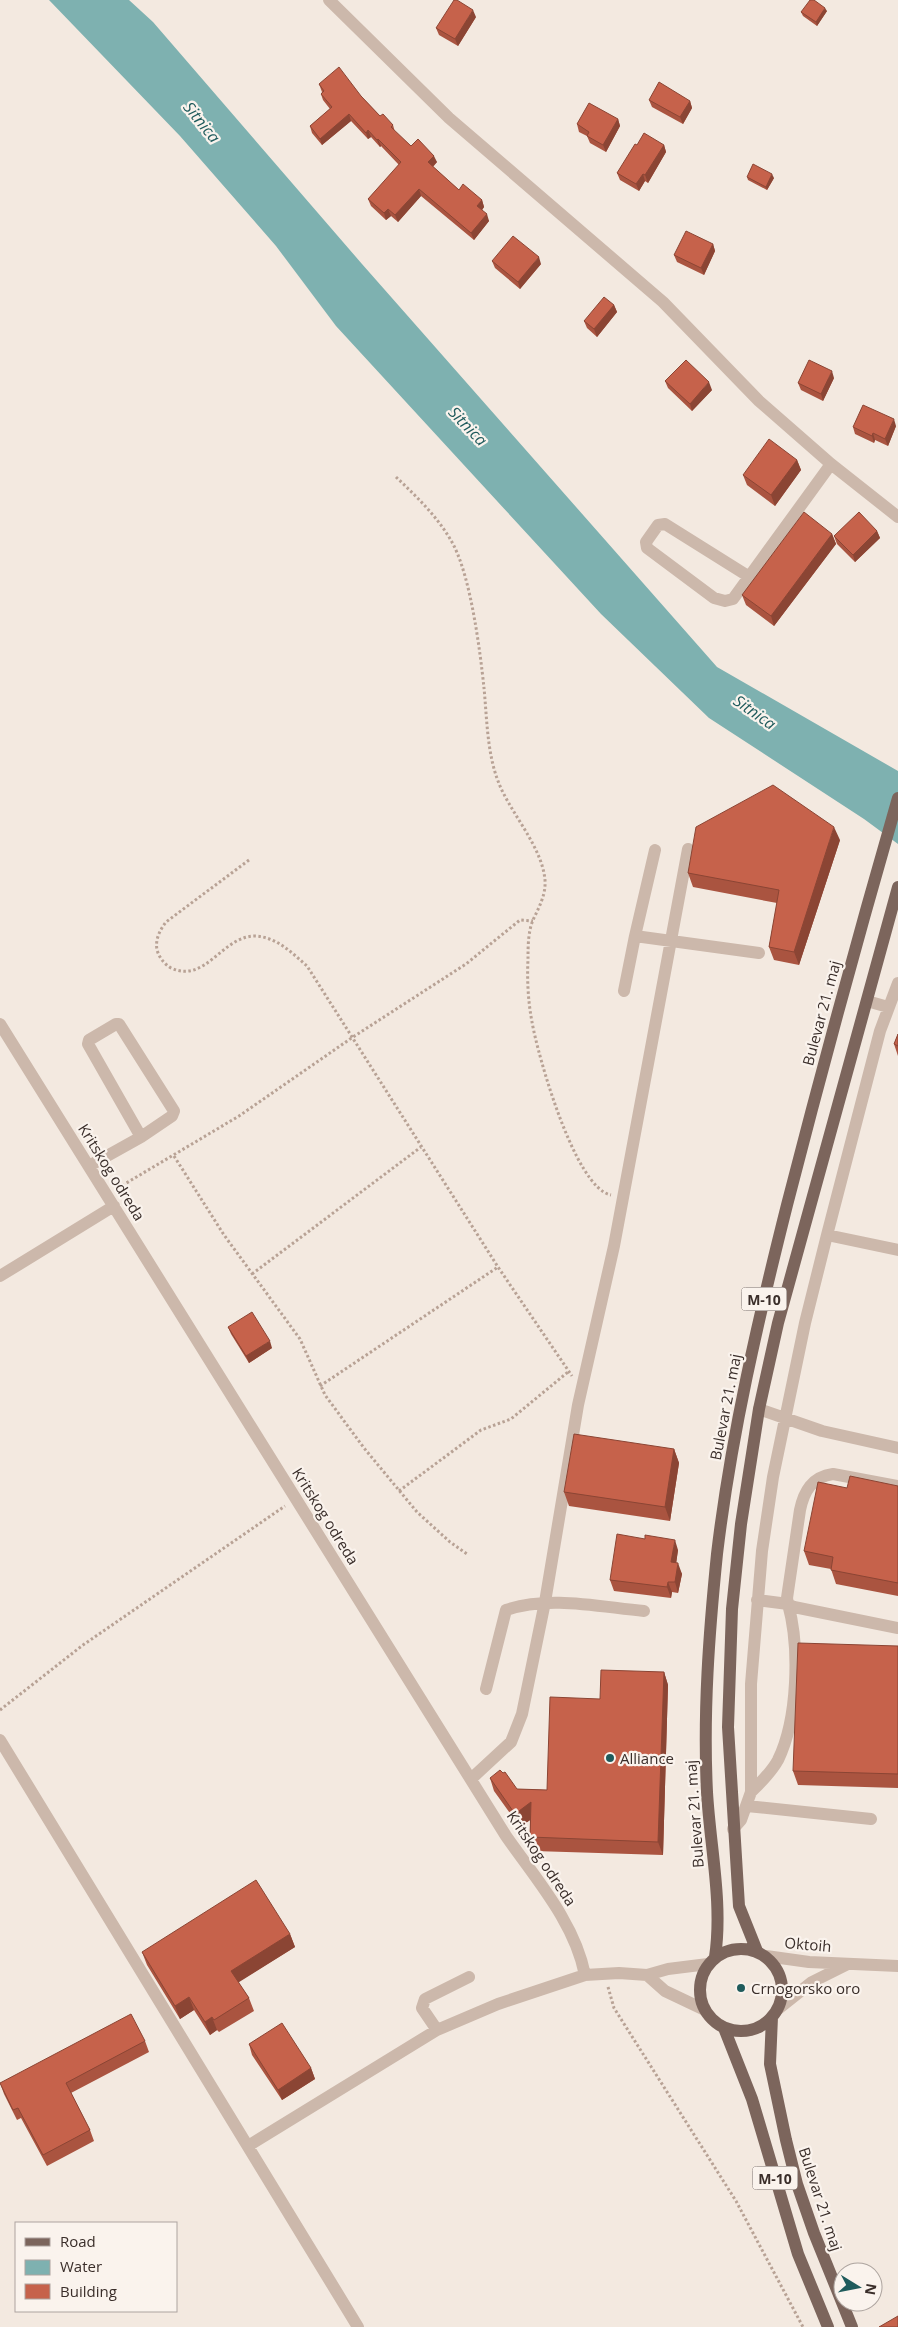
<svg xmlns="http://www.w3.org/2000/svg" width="898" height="2327" viewBox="0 0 898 2327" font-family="'Open Sans',sans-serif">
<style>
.water{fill:#7eb1b0}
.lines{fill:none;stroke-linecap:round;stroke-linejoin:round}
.path{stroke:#b8a295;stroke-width:3;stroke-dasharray:2.5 2.5;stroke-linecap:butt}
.minor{stroke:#ccb8ab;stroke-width:12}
.major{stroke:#7c655c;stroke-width:12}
.wall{fill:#aa5440}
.shaded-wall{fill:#8b4534}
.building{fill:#c6624b;stroke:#8b4534}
.poi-dot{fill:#1f5b5c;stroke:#faf3ed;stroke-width:2}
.labels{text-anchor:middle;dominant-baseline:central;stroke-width:4.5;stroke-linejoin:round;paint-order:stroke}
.shield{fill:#faf3ed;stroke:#746964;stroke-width:1}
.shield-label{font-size:14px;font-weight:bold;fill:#3a2e2a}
.street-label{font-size:15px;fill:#3a2e2a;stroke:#faf3ed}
.poi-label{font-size:15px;fill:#3a2e2a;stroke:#faf3ed;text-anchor:start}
.water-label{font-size:16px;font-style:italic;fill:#1f5b5c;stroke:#faf3ed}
</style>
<rect width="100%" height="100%" fill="#f3e9e0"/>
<path class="water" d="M49 0H129L153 22 362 264 717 667 898 771V844L864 819 709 718 601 614 336 326 276 246 180 136Z"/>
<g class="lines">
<path class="path" d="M396 477C418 498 440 519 454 546 471 580 480 650 484 688 487 719 487 752 498 781 510 813 542 846 545 880 546 895 539 907 533 920 528 932 528 947 528 959 527 980 528 1001 532 1022 538 1056 575 1188 611 1195
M249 860 166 922C160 930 155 939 157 950 159 957 164 964 171 968 206 984 222 936 255 936 277 937 292 953 307 966L498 1267 572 1376
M174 1156 224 1235 300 1339 325 1395 364 1448 417 1512 450 1542 467 1554
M118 1188 239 1116 353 1037 466 964 520 920 533 921
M252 1274 421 1147
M320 1386 498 1267
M399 1491 481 1430 511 1419 568 1372
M0 1710 83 1645 285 1506
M608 1987 614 2008 736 2201 803 2327"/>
<path class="minor" d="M329 0 449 118 663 302 759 401 831 464 898 517
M748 576 665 524 658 525 646 542 647 548 714 598 725 601 733 599 831 464
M655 850 635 936 759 953
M624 991 635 936
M867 1001 888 1007
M0 1024 506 1836C536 1879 575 1923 585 1975L619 1973 647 1975 668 1969 708 1964
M89 1166 141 1137 172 1116 174 1111 119 1024H116L89 1040 88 1044 141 1137
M827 1235 898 1250
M0 1276 114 1206
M759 1409 822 1431 898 1448
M898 1486 833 1474C812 1477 804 1491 800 1510L787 1598 788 1604 794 1607 898 1628
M486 1689 506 1610C549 1595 600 1607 644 1611
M0 1740 358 2327
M471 1779 511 1742 522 1714 545 1602 578 1405 614 1246 688 849
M751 1792C761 1782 771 1773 778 1760 798 1719 800 1647 788 1604L757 1600
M747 1806 871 1819
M733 1829 741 1820 751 1792V1684L762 1551 773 1477 805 1323 827 1235 880 1031 898 983
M766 1956 809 1962 898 1966
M647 1975 665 1991 705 2010
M778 2009 812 1982 846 1965
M437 2030 422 2008 425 1999 469 1977
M248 2146 437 2030 498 2004 585 1975"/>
<path class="major" d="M700 1990a41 41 0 1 1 82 0a41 41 0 1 1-82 0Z
M757 1951 739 1906 728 1727 732 1609 741 1524 759 1409 778 1323 898 887
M715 1957C723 1903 710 1846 707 1792 703 1713 709 1633 717 1554 731 1436 758 1320 787 1205 822 1069 859 933 898 798
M772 2017 770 2064 786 2140 797 2184 814 2233 852 2327
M724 2028 752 2099 798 2254 828 2327"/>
</g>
<path class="wall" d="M827 11 817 26 803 16 801 12Z
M476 17 458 46 439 35 436 28Z
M319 84 361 96 380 116 393 125 395 132 411 146 437 162 433 167 459 190 482 200 484 207 482 210 489 221 474 240 421 196 398 222 391 216 386 220 371 206 368 199 399 165 381 146 380 147 371 137 368 139 351 121 322 145 312 133 310 126 330 109 323 100 321 94 322 92Z
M649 100 690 101 692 108 683 124 652 107Z
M618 119 620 126 606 152 590 143 587 136 579 132 577 124Z
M637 145H664L666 152 648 183 645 181 639 191 620 180 617 173Z
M747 177 774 178 767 190 748 180Z
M713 244 715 251 704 275 677 262 674 255Z
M492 261 541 264 520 289 495 268Z
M614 305 617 312 597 337 587 328 584 321Z
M834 378 823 401 801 390 798 383Z
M665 381 712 390 692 411 668 388Z
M896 426 888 446 875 440 874 443 855 434 853 427Z
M797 460 801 470 775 506 747 485 743 475Z
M877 531 880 538 855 562 837 544 834 536Z
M832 534 836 544 774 626 746 605 742 595Z
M840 840 799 965 774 960 769 947 777 903 693 887 688 873Z
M898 1034V1056L894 1044Z
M228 1327 272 1348 249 1363 231 1334Z
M674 1449 679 1463 670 1521 569 1506 564 1492Z
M898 1486V1596L836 1584 831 1569 809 1565 804 1551 847 1488Z
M645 1539 678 1550 676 1563 682 1574 678 1593 672 1592 671 1598 614 1591 610 1580Z
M898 1646V1788L798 1785 793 1771Z
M664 1672 668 1685 663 1855 534 1851 530 1837V1820L520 1827 494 1791 490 1778 517 1789 547 1790 600 1699Z
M290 1934 295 1947 238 1982 249 1998 254 2011 219 2032 217 2030 210 2035 194 2010 180 2019 147 1965 142 1952Z
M145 2041 149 2052 71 2093 90 2130 94 2141 47 2166 21 2118 17 2120 4 2094 0 2083Z
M249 2044 311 2068 315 2079 282 2100 252 2055Z"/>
<path class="shaded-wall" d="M825 8 827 11 817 26 816 22Z
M473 10 476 17 458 46 455 39Z
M690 101 692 108 683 124 680 117Z
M349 114 351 121 322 145 320 139Z
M618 119 620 126 606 152 603 145Z
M368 130 371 137 368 139 366 133Z
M378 139 381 146 380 147 377 140Z
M664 145 666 152 648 183 645 175Z
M434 156 437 162 430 169 428 162Z
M643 174 645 181 639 191 636 184Z
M772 174 774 178 767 190 766 187Z
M419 189 421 196 398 222 395 215Z
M482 200 484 207 480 213 477 206Z
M388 209 391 216 386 220 384 213Z
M487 214 489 221 474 240 471 233Z
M713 244 715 251 704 275 701 268Z
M539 257 541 264 520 289 518 282Z
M614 305 617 312 597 337 594 329Z
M832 371 834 378 823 401 821 394Z
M709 382 712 390 692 411 690 404Z
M894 419 896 426 888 446 885 439Z
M873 433 875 440 874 443 872 436Z
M797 460 801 470 775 506 771 495Z
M877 531 880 538 855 562 853 555Z
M832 534 836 544 774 626 771 616Z
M834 827 840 840 799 965 794 952Z
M270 1341 272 1348 249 1363 246 1356Z
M674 1449 679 1463 670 1521 665 1507Z
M675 1540 678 1550 675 1572 671 1562Z
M678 1563 682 1574 678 1593 675 1582Z
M668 1582 672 1592 671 1598 667 1587Z
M664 1672 668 1685 663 1855 658 1842Z
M531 1802 536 1816 520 1827 515 1814Z
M290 1934 295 1947 236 1984 231 1971Z
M189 1997 194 2010 180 2019 175 2006Z
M212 2017 217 2030 210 2035 205 2022Z
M311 2068 315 2079 282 2100 278 2090Z"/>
<path class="building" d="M454 0H457L473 10 455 39 436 28Z
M810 0H814L825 8 816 22 801 12Z
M339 67 361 96 380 116 383 114 393 125 391 127 411 146 418 139 434 156 428 162 459 190 463 184 482 200 477 206 487 214 471 233 419 189 395 215 388 209 384 213 368 199 401 162 378 139 377 140 368 130 366 133 349 114 320 139 310 126 332 107 321 94 324 91 319 84Z
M659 82 690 101 680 117 649 100Z
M589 103 618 119 603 145 587 136 589 132 577 124Z
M644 133 664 145 645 175 643 174 636 184 617 173 635 144 637 145Z
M753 164 772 174 766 187 747 177Z
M686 231 713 244 701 268 674 255Z
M513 236 539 257 518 282 492 261Z
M604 297 614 305 594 329 584 321Z
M686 360 709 382 690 404 665 381Z
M809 360 832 371 821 394 798 383Z
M863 405 894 419 885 439 873 433 872 436 853 427Z
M769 439 797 460 771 495 743 475Z
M804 512 832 534 771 616 742 595Z
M859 512 877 531 853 555 834 536Z
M773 785 834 827 794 952 769 947 779 890 688 873 696 827Z
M898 1034V1046L894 1044Z
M252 1312 270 1341 246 1356 228 1327Z
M574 1434 674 1449 665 1507 564 1492Z
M850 1476 898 1486V1583L831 1570 833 1557 804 1551 818 1482 847 1488Z
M617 1534 645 1539V1535L675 1540 671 1562 678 1563 675 1582H668L667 1587 610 1580Z
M798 1643 898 1646V1774L793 1771Z
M601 1670 664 1672 658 1842 530 1837 531 1802 515 1814 490 1778 500 1770 503 1773 505 1772 517 1789 547 1790 550 1697 600 1699Z
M256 1880 290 1934 231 1971 249 1998 214 2020 212 2017 205 2022 189 1997 175 2006 142 1952Z
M131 2014 145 2041 66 2083 90 2130 43 2155 18 2108 13 2110 0 2083Z
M282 2023 311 2068 278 2090 249 2044Z
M898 2316V2327H879Z"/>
<g class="poi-dot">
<circle cx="610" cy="1758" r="5"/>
<circle cx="741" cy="1988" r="5"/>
</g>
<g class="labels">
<g class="shield">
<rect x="741.5" y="1287.5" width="45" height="23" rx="4"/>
<rect x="752.5" y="2166.5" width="45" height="23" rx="4"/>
</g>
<g class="shield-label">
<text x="764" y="1299">M-10</text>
<text x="775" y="2178">M-10</text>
</g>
<g class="street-label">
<text transform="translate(821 1013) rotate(-75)">Bulevar 21. maj</text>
<text transform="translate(112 1172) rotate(58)">Kritskog odreda</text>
<text transform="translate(725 1407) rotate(-79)">Bulevar 21. maj</text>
<text transform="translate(326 1516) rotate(58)">Kritskog odreda</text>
<text transform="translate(694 1814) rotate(-94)">Bulevar 21. maj</text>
<text transform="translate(542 1858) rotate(56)">Kritskog odreda</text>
<text transform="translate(808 1944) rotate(5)">Oktoih</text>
<text transform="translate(821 2199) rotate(72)">Bulevar 21. maj</text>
</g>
<g class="poi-label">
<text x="620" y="1758">Alliance</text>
<text x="751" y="1988">Crnogorsko oro</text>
</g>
<g class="water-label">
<text transform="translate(202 122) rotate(51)">Sitnica</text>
<text transform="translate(468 426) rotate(46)">Sitnica</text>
<text transform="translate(755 712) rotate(35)">Sitnica</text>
</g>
</g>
<rect x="15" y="2222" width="162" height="90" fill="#faf3ed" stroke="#ada49f"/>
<rect x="25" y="2238" width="25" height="8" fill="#7c655c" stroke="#ada49f"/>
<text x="60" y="2247" font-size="15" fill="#3a2e2a">Road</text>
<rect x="25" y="2260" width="25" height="15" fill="#7eb1b0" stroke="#ada49f"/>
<text x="60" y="2272" font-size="15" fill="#3a2e2a">Water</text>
<rect x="25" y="2284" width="25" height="15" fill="#c6624b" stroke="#ada49f"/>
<text x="60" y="2297" font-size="15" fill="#3a2e2a">Building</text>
<g transform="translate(858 2287) rotate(100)"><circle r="24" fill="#faf3ed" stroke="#ada49f"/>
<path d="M0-4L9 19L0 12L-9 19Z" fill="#1f5b5c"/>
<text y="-8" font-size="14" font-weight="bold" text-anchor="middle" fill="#3a2e2a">N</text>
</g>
</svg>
